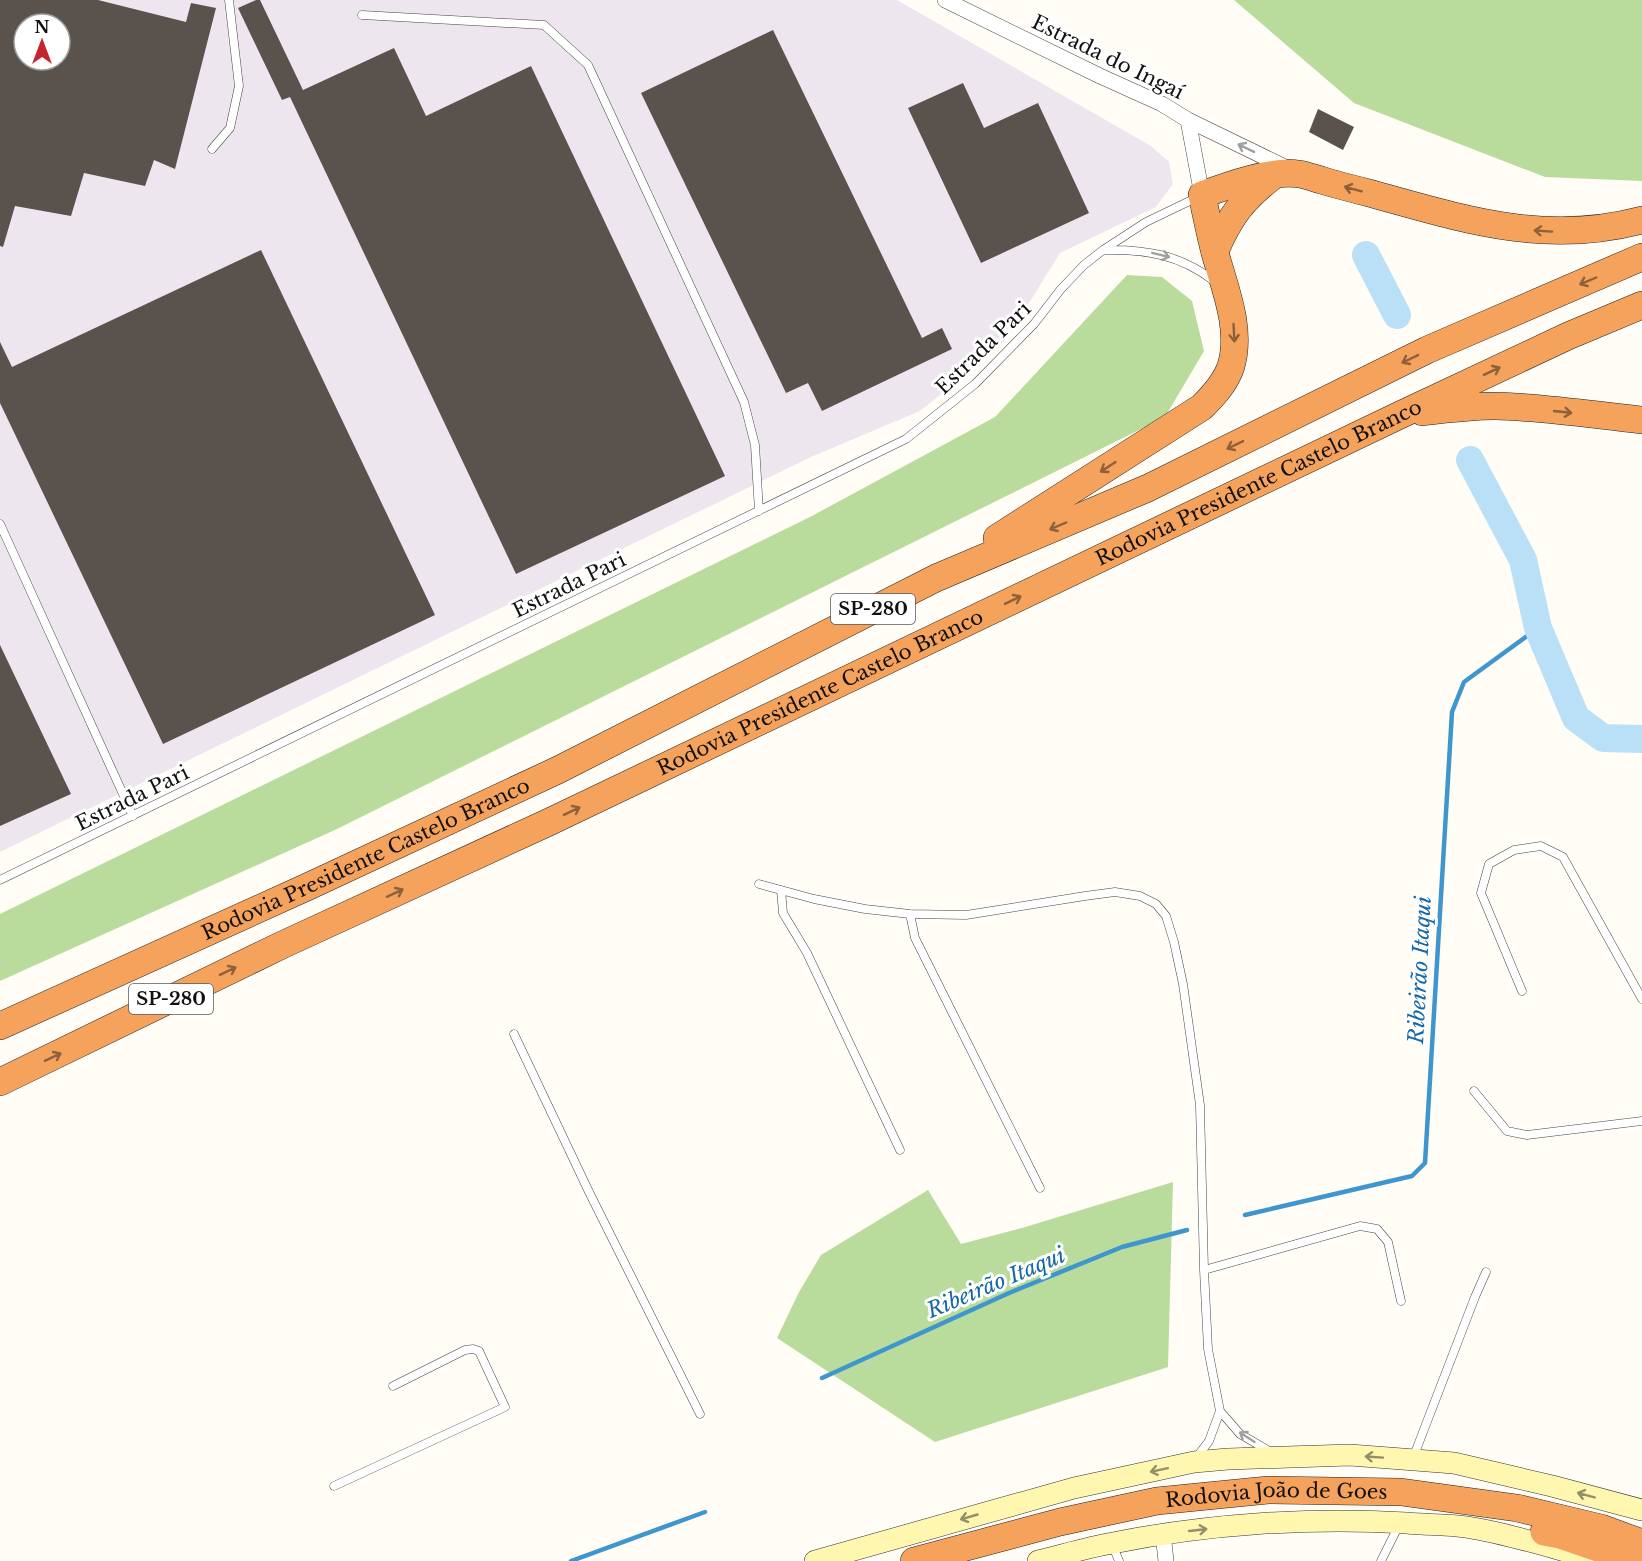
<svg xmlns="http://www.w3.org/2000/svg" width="1642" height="1561" viewBox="0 0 1642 1561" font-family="'Libre Baskerville',serif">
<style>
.industrial{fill:#eee6ef;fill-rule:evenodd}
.forest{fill:#b9dc9c}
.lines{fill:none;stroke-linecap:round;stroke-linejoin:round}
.stream{stroke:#3f96cf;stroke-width:4.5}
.river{stroke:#b9e0f7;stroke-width:28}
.building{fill:#5a524d;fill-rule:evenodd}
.lane-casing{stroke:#444;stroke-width:9}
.street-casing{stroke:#444;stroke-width:16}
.secondary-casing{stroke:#333;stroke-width:22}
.highway-casing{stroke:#222;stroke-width:28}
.lane{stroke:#fff;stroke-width:8}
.street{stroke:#fff;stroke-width:15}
.secondary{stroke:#fff6b0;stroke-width:21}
.highway{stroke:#f5a25d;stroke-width:27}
.oneway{stroke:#a0a0a0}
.oneway2{stroke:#8e613b}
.oneway3{stroke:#948f68}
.labels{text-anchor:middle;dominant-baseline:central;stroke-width:6;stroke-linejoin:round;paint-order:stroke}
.shield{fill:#fff;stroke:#585858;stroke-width:1.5}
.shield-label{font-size:18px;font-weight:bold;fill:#111}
.street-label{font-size:20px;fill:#111;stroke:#fff}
.water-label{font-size:21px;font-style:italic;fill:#1768a6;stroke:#fff}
</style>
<rect width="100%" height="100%" fill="#fffdf5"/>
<path class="industrial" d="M0 0H897L1151 146 1169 162 1173 184 1156 207 1060 253 1008 337 991 354 920 411 811 457 0 852ZM24 24H60V60H24Z"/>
<path class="forest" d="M1234 0H1642V181L1545 177 1354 103Z
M1127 275 1162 277 1192 301 1204 351 1165 417 337 829 0 981V914L810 517 995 417Z
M1173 1182 1168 1367 935 1442 777 1338 799 1292 821 1255 928 1190 961 1244 1022 1228Z"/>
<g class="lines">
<path class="stream" d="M1245 1215 1412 1176 1425 1163 1452 712 1464 682 1538 628
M822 1378 1009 1293 1122 1247 1187 1230
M571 1561 705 1512"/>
<path class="river" d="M1366 255 1397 315
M1470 460 1523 560 1538 628 1576 718 1603 738 1642 739"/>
</g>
<path class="building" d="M0 0H98L186 22 191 3 216 8 175 169 154 160 145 186 84 173 71 216 15 206 3 247 0 246ZM24 24H60V60H24Z
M256 0H260L303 90 394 48 426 116 531 66 725 476 516 574 290 97 282 100 238 8Z
M773 30 922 338 942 328 952 349 822 411 808 383 786 393 641 93Z
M963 83 984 128 1038 103 1089 213 981 263 908 108Z
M1318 109 1354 127 1343 150 1309 132Z
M261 250 435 615 163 744 0 403V342L12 367Z
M0 645 71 794 0 826Z"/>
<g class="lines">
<g class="lane-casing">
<path id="lane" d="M362 15 544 25 588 65 744 402 755 445 759 511
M212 149 230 128 239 86 229 0
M1104 250C1146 249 1181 255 1214 281
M0 524 133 816
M0 880 906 439 975 384 1034 324 1061 289 1084 265 1103 250 1146 222 1198 197
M759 884 814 899 865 909 910 914 966 915 1085 896 1115 892 1140 896 1156 904 1166 916 1174 942 1183 984 1200 1105 1204 1270 1208 1349 1220 1411 1240 1434 1271 1452
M781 890 783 913 807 953 900 1150
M910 914 915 938 1040 1188
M1522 991 1481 893 1489 864 1514 850 1541 846 1563 857 1642 999
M514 1034 590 1194 700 1414
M1474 1091 1507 1131 1527 1135 1642 1121
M1204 1270 1360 1226 1377 1229 1388 1242 1401 1301
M1197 1457 1209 1441 1220 1411
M1413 1458 1475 1297 1486 1272
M334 1486 505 1407 479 1351 473 1349 465 1350 393 1386
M1112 1544 1119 1561
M1381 1561 1398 1527"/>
</g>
<g class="street-casing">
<path id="street" d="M945 0 1100 76 1162 104 1188 120 1289 169
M1188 120 1202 195
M1163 1534 1166 1561"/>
</g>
<g class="secondary-casing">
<path id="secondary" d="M815 1561 1074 1488 1194 1462 1228 1459 1350 1455 1454 1463 1552 1486 1642 1510
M1038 1561C1063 1555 1088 1547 1113 1543 1207 1524 1311 1517 1407 1523 1426 1525 1446 1524 1466 1527 1507 1533 1553 1548 1593 1559"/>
</g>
<g class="highway-casing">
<g id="highway">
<path d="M1215 251C1230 216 1243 199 1273 176"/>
<path d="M1422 412C1447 409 1471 406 1495 406 1544 407 1594 415 1642 420"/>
<path d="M997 538 1202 407C1214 395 1226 382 1231 366 1242 329 1225 289 1215 253 1210 234 1206 214 1202 195 1229 185 1270 170 1299 174 1306 175 1314 178 1321 180 1337 185 1353 189 1369 193 1463 219 1544 246 1642 220"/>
<path id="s1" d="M0 1026 307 887 558 770 936 578 1148 488 1427 350 1642 257"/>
<path id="s2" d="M0 1082 282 945 547 823 1400 415 1568 336 1642 305"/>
<path d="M1544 1532 1560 1535 1636 1561"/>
<path id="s3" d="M914 1561 1060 1522 1157 1501 1268 1490 1401 1492 1517 1508 1601 1528 1642 1543"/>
</g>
</g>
<use href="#lane" class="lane"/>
<use href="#street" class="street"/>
<use href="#secondary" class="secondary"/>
<use href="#highway" class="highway"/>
</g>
<defs><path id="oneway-shaft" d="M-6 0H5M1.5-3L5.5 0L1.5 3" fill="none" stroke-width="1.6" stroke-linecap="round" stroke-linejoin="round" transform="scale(1.5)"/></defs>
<g class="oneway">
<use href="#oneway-shaft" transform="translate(1246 148) rotate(-154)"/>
<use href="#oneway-shaft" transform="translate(1161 255) rotate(14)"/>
<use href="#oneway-shaft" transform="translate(1247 1437) rotate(-147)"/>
</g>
<g class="oneway2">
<use href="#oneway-shaft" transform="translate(1353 189) rotate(-165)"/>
<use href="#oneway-shaft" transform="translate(1543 231) rotate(-176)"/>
<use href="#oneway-shaft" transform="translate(1588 281) rotate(157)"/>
<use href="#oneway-shaft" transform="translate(1234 333) rotate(87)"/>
<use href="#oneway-shaft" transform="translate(1410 359) rotate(154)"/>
<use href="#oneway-shaft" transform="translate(1492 371) rotate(-25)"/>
<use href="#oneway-shaft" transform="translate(1563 412) rotate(6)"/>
<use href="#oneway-shaft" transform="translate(1235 445) rotate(154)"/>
<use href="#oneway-shaft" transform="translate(1108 467) rotate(147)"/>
<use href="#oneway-shaft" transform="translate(1058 526) rotate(157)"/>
<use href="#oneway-shaft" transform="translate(1013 600) rotate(-26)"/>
<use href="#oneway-shaft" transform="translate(572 811) rotate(-26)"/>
<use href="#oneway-shaft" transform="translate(395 893) rotate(-25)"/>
<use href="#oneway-shaft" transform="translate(228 971) rotate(-26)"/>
<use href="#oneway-shaft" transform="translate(53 1057) rotate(-26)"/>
</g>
<g class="oneway3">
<use href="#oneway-shaft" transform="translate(1374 1457) rotate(-176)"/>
<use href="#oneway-shaft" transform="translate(1159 1470) rotate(168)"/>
<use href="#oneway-shaft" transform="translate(1586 1495) rotate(-165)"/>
<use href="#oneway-shaft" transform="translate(969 1517) rotate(164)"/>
<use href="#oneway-shaft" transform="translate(1198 1530) rotate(-6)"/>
</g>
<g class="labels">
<g class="shield">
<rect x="831" y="594" width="84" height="30" rx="4.5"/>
<rect x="129" y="984" width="84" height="30" rx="4.5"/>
</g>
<g class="shield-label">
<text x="873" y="609">SP-280</text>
<text x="171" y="999">SP-280</text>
</g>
<g class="street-label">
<text transform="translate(1108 57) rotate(26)">Estrada do Ingaí</text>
<text transform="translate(983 348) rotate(-44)">Estrada Pari</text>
<text stroke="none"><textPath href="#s2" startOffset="1394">Rodovia Presidente Castelo Branco</textPath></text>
<text transform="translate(569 585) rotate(-26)">Estrada Pari</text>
<text stroke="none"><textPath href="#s2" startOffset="908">Rodovia Presidente Castelo Branco</textPath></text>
<text transform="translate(132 798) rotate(-26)">Estrada Pari</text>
<text stroke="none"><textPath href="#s1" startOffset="402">Rodovia Presidente Castelo Branco</textPath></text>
<text stroke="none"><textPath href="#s3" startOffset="370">Rodovia João de Goes</textPath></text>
</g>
<g class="water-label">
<text transform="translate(1420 970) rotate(-87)">Ribeirão Itaqui</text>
<text transform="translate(996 1283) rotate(-23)">Ribeirão Itaqui</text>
</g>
</g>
<g transform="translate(42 42)"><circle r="28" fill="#ffffff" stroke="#a0a0a0" stroke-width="1.5"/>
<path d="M0-4.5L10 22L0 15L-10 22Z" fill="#c4262e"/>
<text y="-9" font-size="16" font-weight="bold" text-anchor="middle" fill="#111111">N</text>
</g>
</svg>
